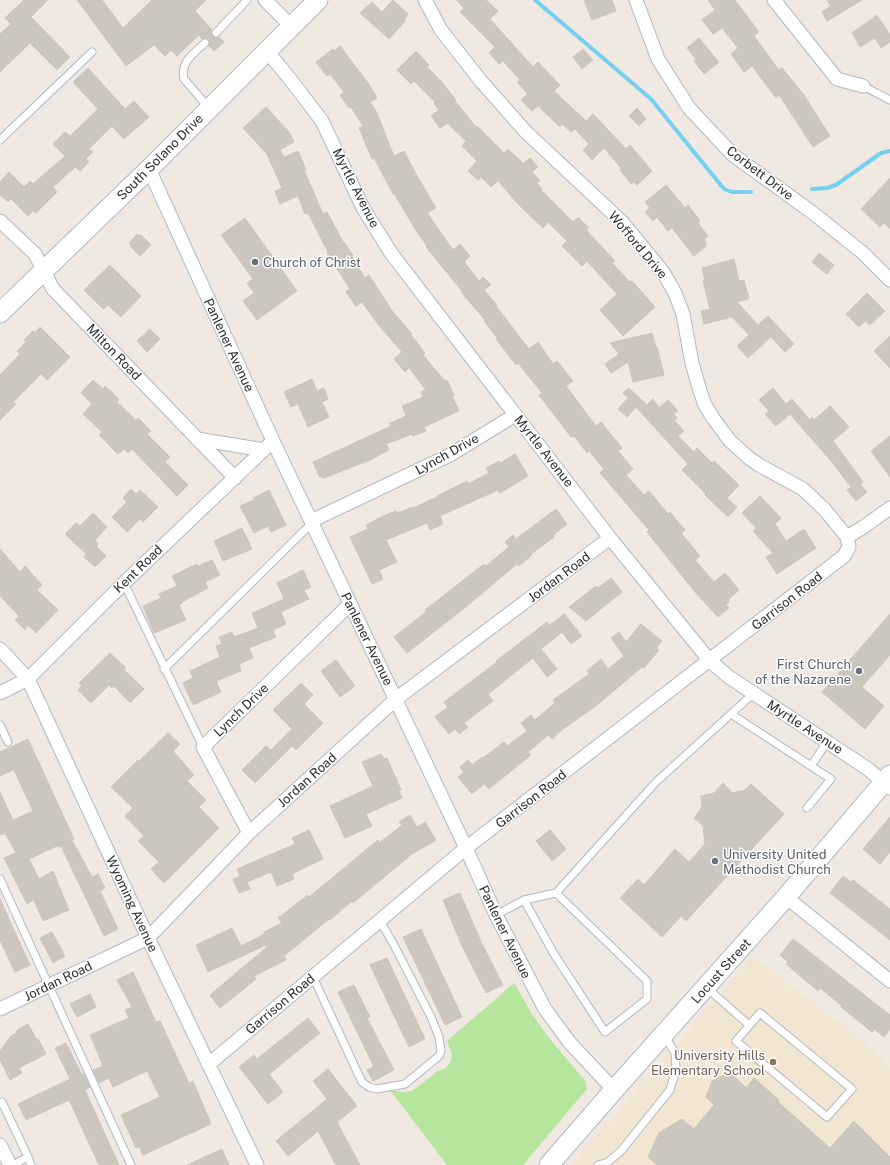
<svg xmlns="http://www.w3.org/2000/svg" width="890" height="1165" viewBox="0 0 890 1165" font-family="'Public Sans',sans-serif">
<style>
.education{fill:#f0e6d1}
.green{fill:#b6e59e}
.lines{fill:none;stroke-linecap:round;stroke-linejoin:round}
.stream{stroke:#75cff0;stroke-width:4}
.building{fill:#cbc7bf;stroke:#cbc5ba}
.lane-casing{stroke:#b4b7c1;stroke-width:9}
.street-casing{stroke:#b4b7c1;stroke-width:15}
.secondary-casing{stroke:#b4b7c1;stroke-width:21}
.lane{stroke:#fff;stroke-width:7}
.street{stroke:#fff;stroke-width:13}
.secondary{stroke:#fff;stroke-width:19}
.worship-dot{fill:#6b7280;stroke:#fff;stroke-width:1.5}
.education-dot{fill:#8d6e63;stroke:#fff;stroke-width:1.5}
.labels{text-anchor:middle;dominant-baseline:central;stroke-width:3;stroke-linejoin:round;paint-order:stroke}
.street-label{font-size:13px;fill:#2e2e2e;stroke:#fff}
.worship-label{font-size:13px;fill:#5b616d;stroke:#fff;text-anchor:start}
.education-label{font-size:13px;fill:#785e54;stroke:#fff;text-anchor:end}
</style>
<rect width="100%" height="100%" fill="#efe9e1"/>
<path class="education" d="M753 956 861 1039 879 1056 890 1068V1165H571Z"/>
<path class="green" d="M514 983 532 1014 549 1038 586 1082 587 1089 523 1165H447L390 1090 402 1092 412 1091 438 1071 446 1068 451 1061 452 1054 447 1041Z"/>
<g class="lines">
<path class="stream" d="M535 0 651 99 724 189 732 192H751
M812 189 827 188 836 185 881 153 890 151"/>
</g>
<path class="building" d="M24 0H48L31 17 70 57 57 70 30 43 0 72V34L11 24 5 18Z
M77 0H102L123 28 152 0H206L195 11 212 30 211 32 212 36 215 38 219 37 224 42 214 51 209 46 210 42 208 39 204 38 202 39 199 35 177 56 171 50 165 56 154 45 126 66Z
M393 0 408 14 404 20 405 21 389 39 360 13 372 2 382 12Z
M456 0H486L498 11 490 19 533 67 538 62 560 85 554 91 586 121 593 114 626 149 630 145 652 171 637 185 634 182 631 184 620 170 621 168 604 148 592 160 583 150 589 144 575 129 571 132 562 124 560 127 538 106 532 111 521 100 528 94 517 82 520 80 503 61 499 64 489 53 495 47 460 12 464 8Z
M584 0H612L616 11 592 20Z
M708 0H735L759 32 754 36 779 70 782 68 804 95 830 136 813 147 779 95 776 98 752 66 744 72 731 54 738 48 722 28 713 34 702 20 715 10Z
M827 0H862L827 21 822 12 831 6Z
M877 15 890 35V42L881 48 875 38 860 47 852 33Z
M699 38 719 62 704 74 694 61 696 59 687 48Z
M340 46 368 83 377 98 370 102 376 111 394 156 404 151 416 174 436 208 427 213 453 250 460 244 470 256 464 262 479 281 483 277 491 285 484 290 497 305 496 306 529 349 538 342 553 364 557 361 573 381 566 386 596 426 601 422 622 448 618 451 633 469 626 475 644 495 649 491 668 514 670 512 685 530 681 533 700 556 695 560 714 582 725 573 739 590 728 600 729 602 726 605 729 608 718 617 695 592 647 532 649 530 600 473 604 469 589 451 587 453 574 436 571 437 539 395 542 393 518 363 516 365 496 339 497 338 484 321 485 320 461 292 462 291 426 247 427 246 415 229 394 193 393 194 374 158 372 159 359 128 363 126 351 107 349 108 340 95 344 92 330 74 327 76 316 62 333 49 334 51Z
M583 49 593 60 582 69 573 57Z
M416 51 429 65 427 67 441 81 456 100 455 101 476 127 477 126 504 153 508 149 523 163 530 158 538 167 532 172 540 181 537 183 542 189 541 190 573 222 578 217 589 228 586 230 615 261 612 263 630 282 632 281 655 307 623 336 600 310 617 294 587 261 582 266 562 246 567 241 548 222 543 228 518 204 498 181 491 187 481 177 478 180 468 171 477 161 462 146 466 141 447 123 440 128 431 116 439 110 434 103 435 102 414 81 411 84 397 70Z
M88 68 125 109 134 101 149 117 124 139 112 126 89 149 93 152 86 159 89 162 80 171 75 167 53 187 57 192 36 213 33 211 28 216 11 199 8 202 0 195V182L9 172 24 187 30 181 33 184 65 156 53 144 65 132 70 136 98 109 73 82Z
M266 107 289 132 294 142 280 150 284 157 298 151 306 170H304L323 214 327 212 343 242H344L353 255 352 257 365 278 369 275 393 312 412 334 411 335 425 353 423 355 445 381 447 380 454 395 452 396 459 411 424 427 426 431 413 436 412 434 386 444 389 450 370 460 324 478 319 476 313 462 391 426 390 423 406 416 402 406 423 397 421 392 426 390 409 368 405 372 394 359 402 352 377 323 362 302 356 306 346 292 350 289 327 253 328 252 308 213 305 214 298 196 280 204 275 191 282 188 267 154 243 128Z
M637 108 646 119 639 126 629 116Z
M890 178V229L884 223 880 227 861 209Z
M666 185 685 208 688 205 700 221 698 223 708 236 704 240 706 242V246L694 256 672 228 668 231 657 217 653 221 645 212 650 208 645 202Z
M245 218 297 291 257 320 243 301 254 293 247 283 253 279 221 235Z
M137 234 139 236 141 235 151 245 140 256 130 246 131 245 129 243Z
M819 253 834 265 827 274 812 262Z
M734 259 739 281 744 280 749 299 737 302 758 325 768 316 794 344 785 352 771 337 748 358 737 346 749 335 732 317 704 324 701 311 710 309 703 281 705 280 702 268Z
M110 265 141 296 121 317 108 305 103 309 84 290Z
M867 293 885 311 870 325 865 321 859 327 846 314Z
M40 327 70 357 47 380 41 374 13 402 16 404 0 420V375L20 354 17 351 26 342 24 340 33 331 35 333Z
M150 329 160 339 147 352 137 341Z
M652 333 656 347H657L664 375 633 382 628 362 611 373 605 364 619 354 610 343Z
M890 336V368L874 351Z
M312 379 317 391 324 388 328 399 322 402 329 417 308 427 298 404 291 407 284 392Z
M93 380 103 389 105 386 119 399 117 402 136 420 138 418 151 431 147 434 170 457 165 462 188 485 177 496 132 449 128 453 124 449 118 454 99 435 102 432 83 414 92 404 81 393Z
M629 388 647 405 653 399 659 408 668 400 678 411 674 414 677 418 674 420 684 431 678 436 694 452 697 448 712 463 714 461 739 485 727 498 737 507 728 517 705 495 706 494 682 470 688 464 636 407 627 417 618 409 628 398 623 393Z
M773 388 786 404 792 399 810 420 812 417 814 420 830 406 849 427 833 441 863 482 860 484 867 492 856 501 847 490 851 487 831 461 790 414 776 426 765 414 769 411 759 400Z
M890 436V477L871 451Z
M515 454 528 476 500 493 498 490 440 516 443 524 430 530 427 523 386 540 397 562 379 570 383 579 372 584 350 537 368 529 366 525 383 516 396 511 397 513 413 507V508L437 497V496L467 481 468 484 489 473 486 468 499 461 500 463Z
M131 489 136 494 140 490 158 507 143 522 140 519 127 532 112 517 127 502 123 498Z
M269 490 286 525 271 532 268 526 254 533 240 506 254 500 253 498Z
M760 496 781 518 775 524 786 541 804 529 816 548 777 574 766 557 773 553 753 531 756 528 742 513Z
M556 509 567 524 553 535 554 537 531 554 532 555 519 566 517 564 467 606 407 653 394 637 426 612 425 610 484 564 486 566 509 547 505 542 513 535 516 539Z
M93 513 107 527 95 540 98 544 96 546 106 556 95 567 84 557 86 554 65 534 76 523 80 526Z
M242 528 252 549 223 561 214 541Z
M0 549 20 572 25 566 42 585 37 590 58 610 36 633 28 625 25 630 15 620 19 616 0 596Z
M212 560 220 575 205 582 208 588 182 602V603L179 605 186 620 154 633 143 606 161 598 159 594 177 586 172 576 197 564 198 566Z
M303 570 311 587 304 590 309 599 281 612 286 624 273 630 276 637 249 648 253 658 239 664 241 671 216 681 221 692 193 705 183 683 193 678 190 671 220 657 216 646 222 644 219 637 232 632 234 637 258 628 252 613 284 599 277 583Z
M611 578 622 592 586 621 569 607 596 586 598 588Z
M564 614 582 636 571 644 562 632 541 649 557 669 547 677 533 658 488 694 493 701 464 723 468 727 459 734 455 729 449 734 435 717 448 707 444 702 497 662 496 661 547 622 549 626Z
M890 614V655L862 687 884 706 865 729 822 692Z
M641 624 662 641 656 648 659 650 644 668 642 667 597 705 563 729 552 739 548 735 528 752 531 755 489 789 484 784 472 794 458 777 464 772 460 767 468 760 472 765 482 757 483 758 504 742 507 746 527 731 521 723 531 715 535 720 555 703 553 700 589 674 587 671 601 659 608 669 624 656 611 638 619 632 626 642Z
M110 653 126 668 124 670 144 689 130 703 114 686 112 688 109 685 91 703 78 690 82 686 79 683Z
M336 660 355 686 340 697 321 671Z
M301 683 313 695 304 704 323 723 296 750 292 746 255 783 242 770 266 746 271 750 292 729 273 710Z
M168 733 180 744 173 751 194 775 187 781 206 800 199 807 219 828 164 883 151 869 159 862 138 841 144 836 125 816 133 808 111 787 138 760 139 761Z
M28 739 74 839 72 840 92 877 98 874 105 888 100 891 118 929 104 936 61 846 58 847 57 846 29 859 39 879 53 871 69 910 43 921 34 900 27 904 4 858 16 853 5 833 0 835V792L13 820 33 811 14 770 0 776V752Z
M381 754 384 759 387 758 401 790 399 791 402 798 366 814 372 826 345 838 330 806 373 786 362 762Z
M723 783 732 793 745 790 751 784 784 814 686 921 681 916 662 937 620 898 638 879 644 885 675 849 689 862 705 844 703 826 694 818 702 807 701 796 714 793Z
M410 815 417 827 425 822 436 840 412 854 353 903 352 901 330 920 329 919 284 956 286 960 254 976 256 979 220 1008 210 995 267 947 266 945 208 972 196 945 232 928 241 946 265 934 264 932 282 923 278 918 308 895 309 897 378 840 379 843 402 825 399 822Z
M890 817V852L880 864 863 849Z
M309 830 323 859 292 874 294 879 277 886 271 872 247 882 250 889 239 893 233 879 240 876 237 869 295 844 292 838Z
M550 830 566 849 552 861 536 841Z
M843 876 851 882 853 880 890 909V940L830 893Z
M460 893 481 942 503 985 486 993 462 946 443 900Z
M0 899 30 965 15 972 0 940Z
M421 929 462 1017 445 1025 403 937Z
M52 932 65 956 53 963 40 938Z
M793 939 890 1015V1029L884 1037 874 1029 872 1032 841 1007 842 1006 820 988 818 991 786 964 788 962 780 955Z
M387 958 425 1039 409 1047 370 965Z
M133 972 156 1022 160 1021 189 1083 193 1081 211 1124 143 1155 139 1146 136 1148 121 1115 160 1097 147 1071 113 1087 109 1078 99 1083 93 1070 103 1066 90 1035 129 1018 125 1010 132 1007 117 980Z
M354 985 370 1017 367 1018 394 1070 373 1081 367 1070 374 1067 338 992Z
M90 994 96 1007 77 1017 70 1004Z
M308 1018 320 1033 269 1074 283 1092 268 1104 239 1067 254 1055 257 1059Z
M28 1024 37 1040 38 1039 46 1054 19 1068 22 1073 10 1080 0 1060V1051L11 1036 17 1032V1030Z
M66 1043 82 1075 84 1074 90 1087 85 1090 119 1165H99L69 1100 26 1120 18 1104 70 1079 55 1048Z
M328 1069 357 1106 337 1122 360 1165H336L318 1131 288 1156 276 1141 327 1099 313 1081Z
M730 1072 746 1088 754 1078 779 1100 778 1102 830 1148 854 1121 890 1157V1165H657L648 1157 659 1133 682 1119 694 1129 714 1105 706 1097 712 1081Z
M222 1149 229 1165H187Z"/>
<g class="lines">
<g class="lane-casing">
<path id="lane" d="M216 33 247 0
M205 43C194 53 180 62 184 79L209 108
M863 86 890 100
M0 140 92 52
M124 583 203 747
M164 669 312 523
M731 714 831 779 807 808
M0 725 8 742
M811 766 827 742
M0 879 131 1165
M524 900 554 954 605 1032 647 999V981L556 893
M496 915 524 900 556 893 656 782 754 693
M313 977 362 1082 369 1087 377 1089 405 1084 439 1056 441 1051 439 1037 431 1017 394 945 380 921
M706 987 749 1025
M760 1013 852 1089 827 1117 736 1041Z
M2 1102 28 1157 13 1165
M28 1157 31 1165
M598 1165 607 1163 621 1151 670 1090 676 1069 675 1053 665 1036"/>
</g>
<g class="street-casing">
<path id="street" d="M265 0 291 26
M636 0 658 59 689 108 733 155 813 213 863 253 890 280
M774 0 837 79 863 86
M267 51 290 79 322 121 363 208 391 253 610 538 710 661 729 677 868 769 890 788
M149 169 273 441 466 848 496 915 545 1009 570 1043 614 1090
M0 221 35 254 53 289 235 478
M197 439 264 450
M311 521 450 455 515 415
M847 537 865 526 890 508
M0 649 28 679 148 938 257 1165
M0 693 28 679 124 583 273 441
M249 833 203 747 350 604
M786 897 890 981
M0 1009 148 938 249 833 396 699 610 538
M209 1064 466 848 844 556 849 547 847 537 825 510 803 489 759 465 749 458 730 441 713 418 705 405 700 391 692 363 683 314 675 293 663 272 623 223 526 132 480 80 441 30 425 0
M0 1145 10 1165"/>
</g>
<g class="secondary-casing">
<path id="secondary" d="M0 313 149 169 318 0
M549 1165 614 1090 786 897 890 775"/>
</g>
<use href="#lane" class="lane"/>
<use href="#street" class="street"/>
<use href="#secondary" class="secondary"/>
</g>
<g class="worship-dot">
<circle cx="255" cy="262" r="4"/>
<circle cx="859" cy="671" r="4"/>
<circle cx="715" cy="861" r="4"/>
</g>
<circle class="education-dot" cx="773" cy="1062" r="4"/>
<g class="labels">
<g class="street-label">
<text transform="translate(160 157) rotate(-45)">South Solano Drive</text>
<text transform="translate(760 173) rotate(37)">Corbett Drive</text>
<text transform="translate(356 188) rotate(63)">Myrtle Avenue</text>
<text transform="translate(638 245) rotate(50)">Wofford Drive</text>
<text transform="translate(229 345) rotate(65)">Panlener Avenue</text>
<text transform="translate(114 352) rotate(46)">Milton Road</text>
<text transform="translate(544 451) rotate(52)">Myrtle Avenue</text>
<text transform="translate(447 454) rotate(-29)">Lynch Drive</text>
<text transform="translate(138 569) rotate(-44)">Kent Road</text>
<text transform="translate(559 577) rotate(-37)">Jordan Road</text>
<text transform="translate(787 601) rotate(-38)">Garrison Road</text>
<text transform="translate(367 639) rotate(64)">Panlener Avenue</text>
<text transform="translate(241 710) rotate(-44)">Lynch Drive</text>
<text transform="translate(805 727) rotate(33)">Myrtle Avenue</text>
<text transform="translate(307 780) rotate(-42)">Jordan Road</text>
<text transform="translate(531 799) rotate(-38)">Garrison Road</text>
<text transform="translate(132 904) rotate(65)">Wyoming Avenue</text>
<text transform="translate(505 932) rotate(64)">Panlener Avenue</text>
<text transform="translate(721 971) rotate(-48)">Locust Street</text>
<text transform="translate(58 981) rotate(-26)">Jordan Road</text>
<text transform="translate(280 1004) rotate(-40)">Garrison Road</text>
</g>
<g class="worship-label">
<text x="263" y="262">Church of Christ</text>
<text x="851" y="664" text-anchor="end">First Church<tspan x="851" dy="15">of the Nazarene</tspan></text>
<text x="723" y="854">University United<tspan x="723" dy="15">Methodist Church</tspan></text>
</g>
<g class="education-label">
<text x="765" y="1055">University Hills<tspan x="765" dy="15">Elementary School</tspan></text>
</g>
</g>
</svg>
